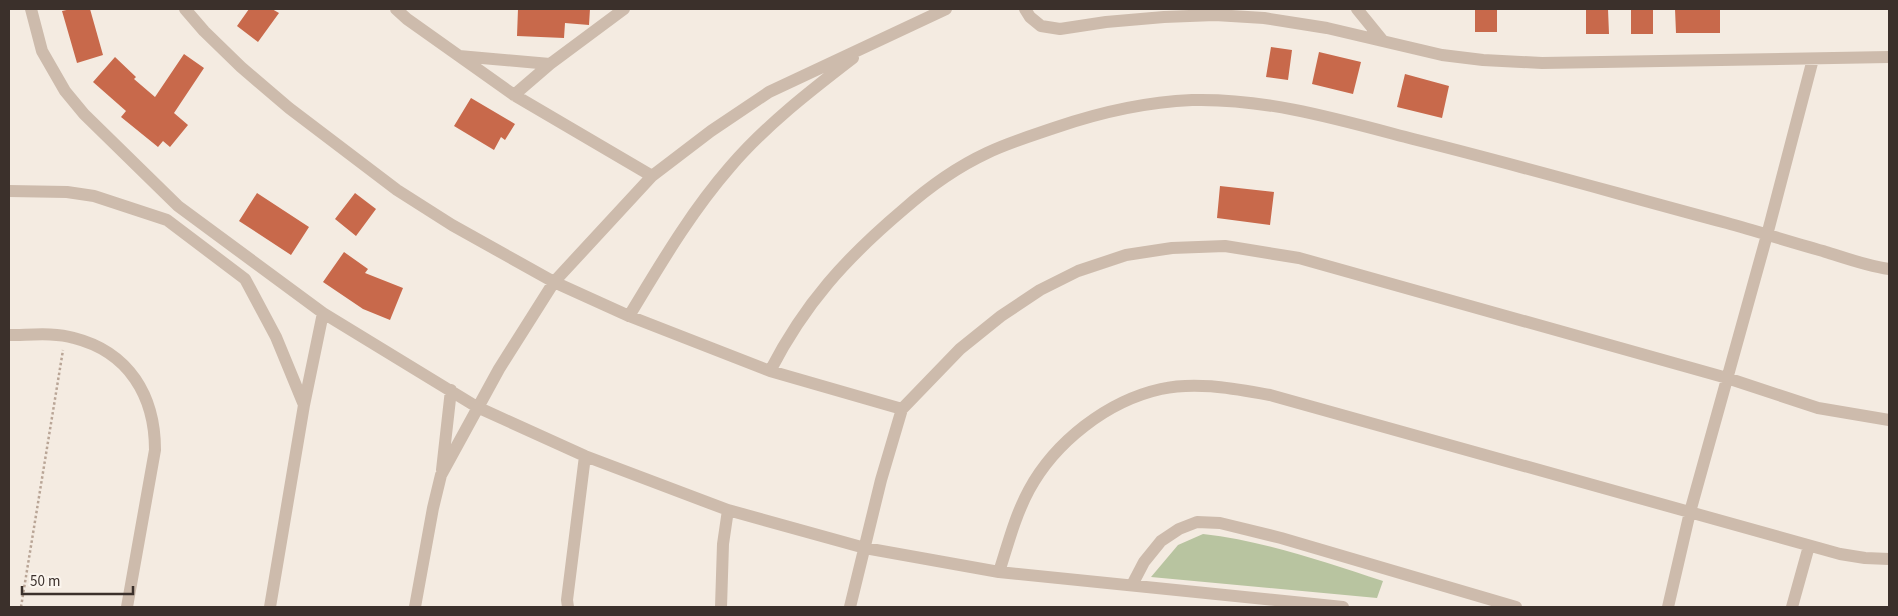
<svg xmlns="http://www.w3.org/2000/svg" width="1898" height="616" viewBox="0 0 1898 616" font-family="'Source Sans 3',sans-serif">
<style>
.green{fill:#b8c4a0}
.building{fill:#c8694b}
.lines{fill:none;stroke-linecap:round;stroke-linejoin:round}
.path{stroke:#b9a596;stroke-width:2.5;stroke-dasharray:2.5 2.5;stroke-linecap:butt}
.minor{stroke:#cdbbac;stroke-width:12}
</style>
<rect width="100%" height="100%" fill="#f4ebe1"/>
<path class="green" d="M1203 534C1265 541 1324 562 1383 581L1377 598 1151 577 1178 545Z"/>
<path class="building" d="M71 9H90L103 55 77 63 62 11Z
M249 9H272L279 13 258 42 237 26Z
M518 9H590L589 25 565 23 564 38 517 36Z
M1475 9H1497V32H1475Z
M1586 9H1608L1609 34H1586Z
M1631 9H1653V34H1631Z
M1675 9H1720V33H1676Z
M1271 47 1292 50 1288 80 1266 77Z
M1319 52 1361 62 1353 94 1312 84Z
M184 54 204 68 174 113 188 125 170 147 163 141 158 147 121 117 126 111 93 82 115 57 136 77 134 79 155 97Z
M1405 74 1449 86 1442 118 1397 107Z
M471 98 515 124 505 140 501 137 494 150 454 126Z
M1220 186 1274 192 1270 225 1217 218Z
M257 193 309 227 291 255 239 221Z
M355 193 376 209 356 236 335 219Z
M344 252 368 269 365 273 403 288 390 320 363 309 323 282Z"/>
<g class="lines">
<path class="path" d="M21 607 63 350"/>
<path class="minor" d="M31 9 42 51 65 91 84 114 178 206 323 313 477 407 585 456 728 510 865 548 999 572 1343 607
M185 9 204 31 241 67 289 108 397 190 452 225 554 282 629 316 770 371 902 409
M396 9 407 19 514 95 652 176
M1025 9 1030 17 1041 26 1060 29 1106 22 1164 17 1215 15 1264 18 1327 28 1442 55 1483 60 1542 63 1889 57
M1357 9 1383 41
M459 56 550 64
M514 95 550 64 624 9
M9 191 67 192 94 196 167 220 245 279 276 337 304 405
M629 316C660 265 690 213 730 167 765 126 810 91 853 58
M9 335C30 335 54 332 74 338 129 352 155 396 155 450L127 607
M770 371C805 303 846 258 904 209 929 187 957 167 987 153 1010 142 1034 135 1057 127 1101 112 1146 102 1192 100 1267 98 1341 120 1413 139 1518 165 1622 195 1727 223 1759 232 1791 242 1823 251 1845 258 1867 266 1889 269
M442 470 451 390
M999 572C1008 544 1015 516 1029 490 1055 442 1107 401 1161 389 1197 381 1235 389 1270 395L1840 554 1865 558 1889 559
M1132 585 1144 562 1161 541 1179 529 1197 522 1220 523 1281 538 1516 607
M270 607 304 405 323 313
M415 607 433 508 441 475 499 369 554 282 652 176 711 131 769 92 946 9
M568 607 567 600 585 456
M721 607 723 544 728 510
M850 607 881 480 902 409 960 349 1001 316 1040 290 1078 271 1126 255 1172 248 1225 246 1299 258 1727 378 1818 408 1889 420
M1668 607 1690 512 1767 235 1813 59
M1792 607 1809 546"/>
</g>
<rect width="1898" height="616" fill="none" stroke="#3b302b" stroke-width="20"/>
<path d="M22 586v8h111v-8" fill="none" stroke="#3b302b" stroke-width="2.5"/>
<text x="30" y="586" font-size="15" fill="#3b302b" stroke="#fbf5ee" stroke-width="4" paint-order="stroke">50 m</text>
</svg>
